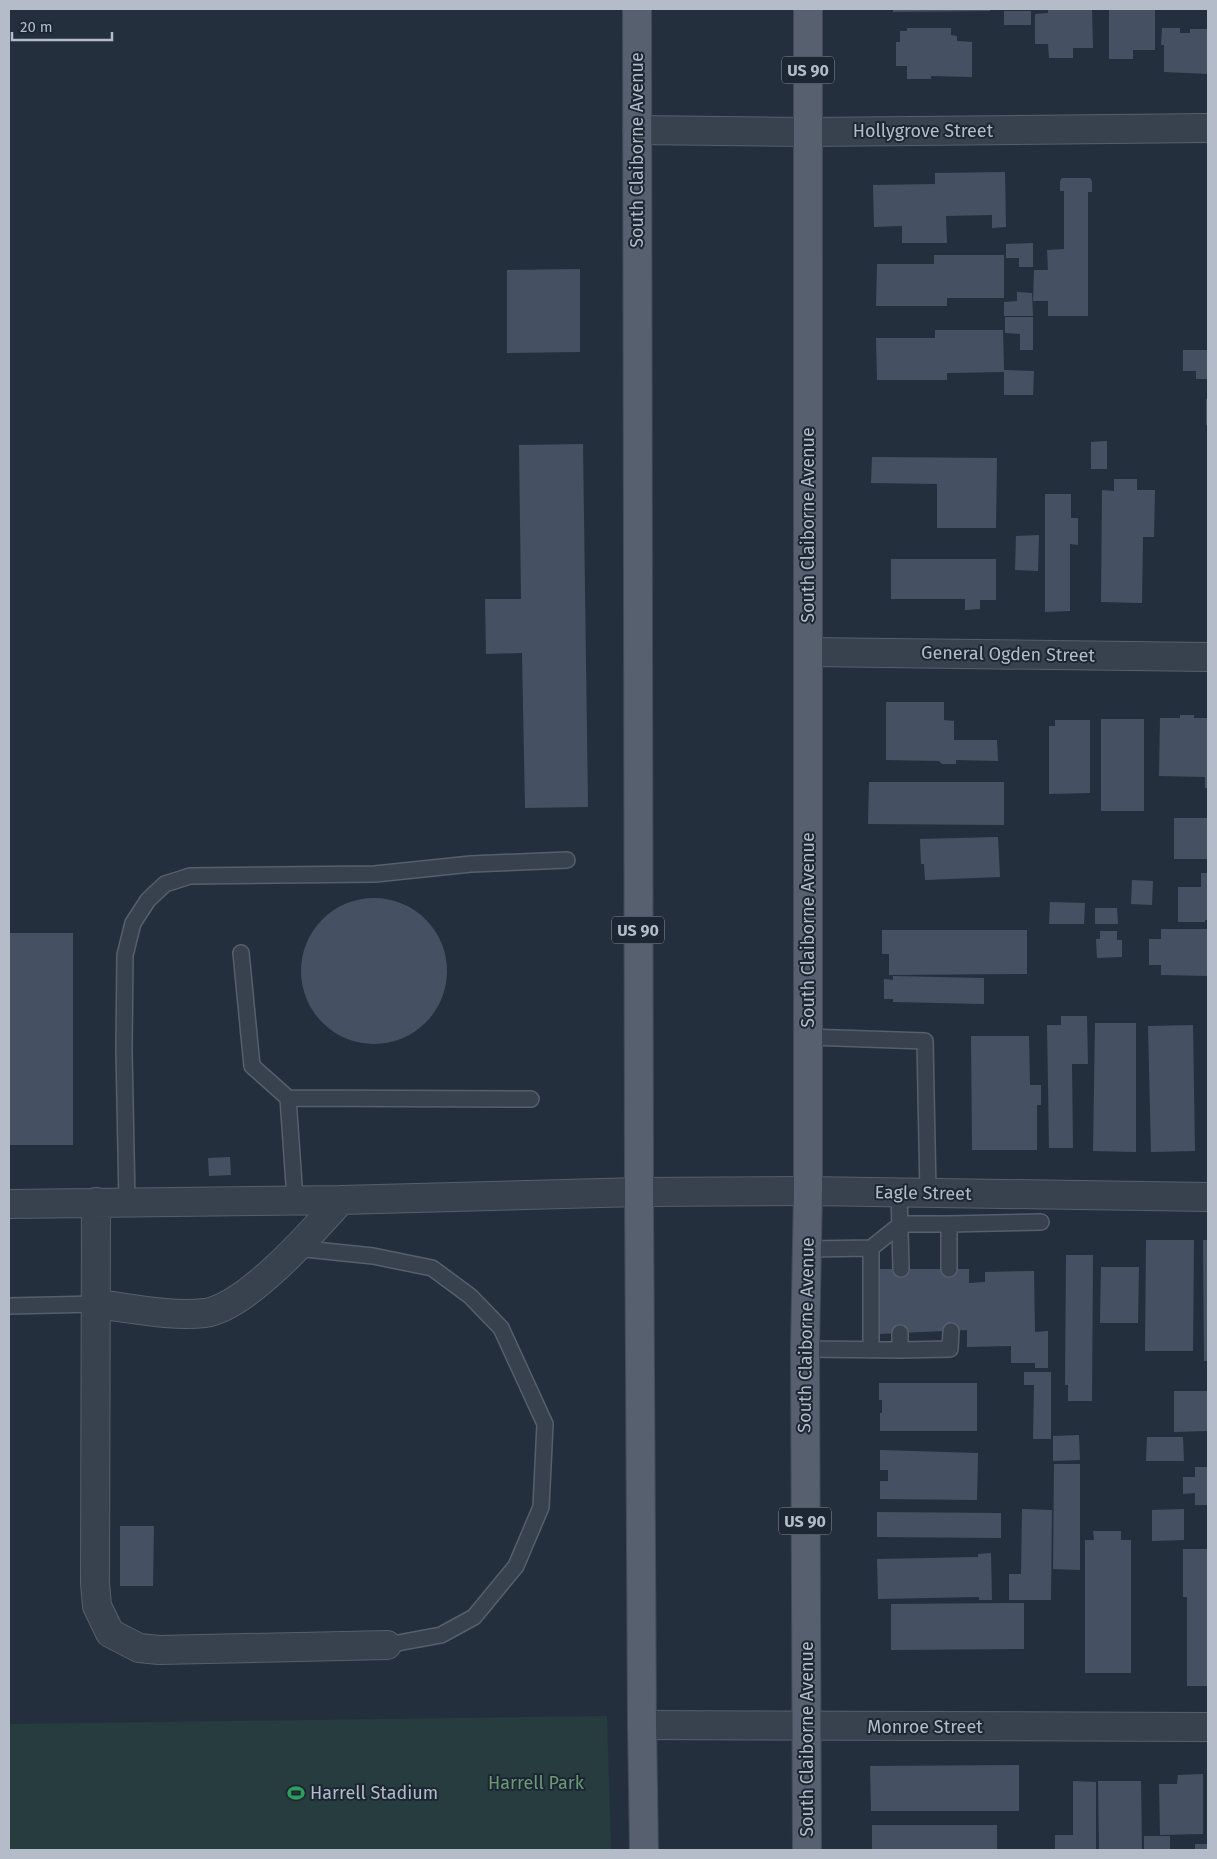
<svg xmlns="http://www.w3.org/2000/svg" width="1217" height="1859" viewBox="0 0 1217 1859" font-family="'Fira Sans',sans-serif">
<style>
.green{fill:#263c3f}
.building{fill:#455162}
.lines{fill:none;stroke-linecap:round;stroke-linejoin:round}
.lane-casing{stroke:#565f6c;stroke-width:18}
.street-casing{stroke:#565f6c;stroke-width:30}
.primary-casing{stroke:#414a57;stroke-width:30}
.lane{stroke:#38414e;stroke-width:15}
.street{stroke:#38414e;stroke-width:28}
.primary{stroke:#56606e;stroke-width:28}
.labels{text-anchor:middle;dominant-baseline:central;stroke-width:4;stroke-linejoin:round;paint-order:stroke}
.shield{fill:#1d2633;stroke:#878f9c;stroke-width:1}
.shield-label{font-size:16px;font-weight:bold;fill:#b4bcc9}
.street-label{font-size:18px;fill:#b4bcc9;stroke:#1d2633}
.park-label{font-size:18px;fill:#6b9a76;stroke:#1d2633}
.poi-label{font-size:18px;fill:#b4bcc9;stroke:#1d2633;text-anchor:start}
</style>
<rect width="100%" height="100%" fill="#242f3e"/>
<path class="green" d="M607 1716 611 1850H9V1724Z"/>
<path class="building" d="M893 9H990V11L893 12Z
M1048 9H1092L1093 48H1073V58H1049L1048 44H1035V14L1048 13Z
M1109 9H1155V50H1133V59H1109Z
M1004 11H1031V25H1004Z
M907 28H951V35L957 36V41L972 42V77L931 76V79H907V66H896V42H900V31H907Z
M1162 28H1180V33H1190V29H1208V74L1164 72V45H1161Z
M1005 172 1006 227 992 228V215L946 216 947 243H902V226L874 227 873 185 935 184V173Z
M1062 178H1090L1092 181V192H1088V316H1048V301H1033L1034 270H1048L1047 250 1064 249V191H1060V181Z
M1033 243V267H1019V258H1006V244Z
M934 255H1004V298H947V306H876L877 264H934Z
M580 269V352L507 353V270Z
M1017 292 1032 293 1033 316H1004V302L1017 301Z
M1005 317H1033V350H1020V334L1005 333Z
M935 330H1003L1004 370 1034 371 1033 395H1004V372L947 373V380H877L876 338H935Z
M1183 350H1208V379H1196V371H1183Z
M1206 399H1208V425H1206Z
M1107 441V469H1091V442Z
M583 444 588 807 525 808 522 653 486 654 485 599H521L519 445Z
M872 457 997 458 996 528H937V484L871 483Z
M1114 479H1137V490H1155L1154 537H1143L1142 603 1101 602 1102 490 1114 491Z
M1045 494H1071V518H1078V545L1070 544V611L1045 612Z
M1039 535 1038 571 1015 570 1016 536Z
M891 559H996V600H980V609L965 610V599H891Z
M886 702H944V720L954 721V740H997L998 761 956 760V764H942L939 761 886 760Z
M1180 715H1194V718H1208V788H1205V777L1159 776 1160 718H1180Z
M1101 719H1144V811H1101Z
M1055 720H1090V793L1049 794V726H1055Z
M869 782H1004V825L868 824Z
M1174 818H1208V859H1174Z
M998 837 1000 877 925 880 924 864H921L920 839Z
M1201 873H1208V920H1205V922H1178V887H1201Z
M1132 880 1153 881 1152 905 1131 904Z
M301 971a73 73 0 1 1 146 0a73 73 0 1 1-146 0Z
M1050 902 1085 903 1084 924H1049Z
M1095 908H1117L1118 924H1095Z
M1161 929H1208V976L1161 975V965H1149V939H1161Z
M882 930H1027V974L889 975V954H882Z
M1100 931H1117V940H1122V957L1097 958 1096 939H1100Z
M9 933H73V1145H9Z
M893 976 984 978V1004L893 1002V999H884V979L893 980Z
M1061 1016H1087L1088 1064H1072L1073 1148H1049L1047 1025H1061Z
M1095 1023H1136V1152L1093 1151Z
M1193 1025 1195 1151 1151 1152 1148 1026Z
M971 1036H1029L1030 1085H1041V1105H1037V1150H972Z
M230 1157 231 1175 209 1176 208 1158Z
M1146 1240H1194L1193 1351H1145Z
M1203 1240H1208V1361H1204Z
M1066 1255H1093L1092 1401H1068V1385H1065Z
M1101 1267H1139L1138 1323H1100Z
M879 1269H969V1283L985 1282V1272L1034 1271 1035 1332 1048 1331V1368H1035V1363H1011V1346L967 1347V1330L878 1334Z
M1024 1372H1051V1439H1033L1034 1385H1024Z
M879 1383H977V1431H880V1413H882V1400H879Z
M1174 1391H1208V1431L1174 1432Z
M1079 1435 1080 1460 1053 1461V1436Z
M1147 1437H1183L1184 1461H1146Z
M880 1450 978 1453 977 1500 880 1499V1481H888V1470H880Z
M1054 1464H1080V1570L1053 1569Z
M1195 1467H1208V1505H1195V1493L1183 1494V1477H1195Z
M1022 1509 1052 1510 1051 1600H1009V1574H1021Z
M1184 1509V1540L1152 1541V1510Z
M877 1512 1001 1513V1538L877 1537Z
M120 1526H154L153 1586H120Z
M1093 1531H1121V1540H1131V1673H1085V1540H1094Z
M1183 1549H1208V1686H1187V1597H1183Z
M991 1553 992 1600H979V1597L878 1599 877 1559 978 1557V1554Z
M1024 1603V1649L891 1650V1604Z
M1019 1765V1811H871L870 1766Z
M1203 1774V1834L1160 1835 1159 1784H1177L1178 1775Z
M1073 1781 1096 1782V1850H1055V1835H1073Z
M1098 1781H1141L1142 1850H1099Z
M872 1825H997V1850H872Z
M1144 1836H1170V1850H1144Z
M1195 1844H1208V1850H1195Z"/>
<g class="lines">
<g class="lane-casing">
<path id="lane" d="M241 953 252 1066 288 1098
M808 1037 925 1041 928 1193
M899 1193 901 1269
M295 1199 288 1098 531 1099
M127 1202 124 1050 125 955 133 923 148 900 165 884 190 876 375 874 471 864 567 860
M296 1248 373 1256 432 1268 470 1296 501 1328 545 1424 541 1507 516 1566 474 1617 441 1635 387 1645
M807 1249 871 1248
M949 1269V1224L1041 1222
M9 1306 96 1304
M805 1349 900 1350V1333
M871 1350V1248L901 1224H949
M900 1350 950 1349 951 1331"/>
</g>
<g class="street-casing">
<path id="street" d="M637 130 808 132 1208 128
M808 652 1208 657
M96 1202 95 1583 97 1606 110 1633 139 1648 159 1650 387 1645
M9 1204 341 1200 639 1192 808 1191 1208 1197
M96 1304C131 1308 170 1317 205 1313 247 1307 313 1231 341 1200
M642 1725 1208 1727"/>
</g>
<g class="primary-casing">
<path id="primary" d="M637 9 639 1192 642 1725 644 1850
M807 1850 805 1349 808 1191V9"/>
</g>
<use href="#lane" class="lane"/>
<use href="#street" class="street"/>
<use href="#primary" class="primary"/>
</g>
<defs>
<g id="stadium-bare" transform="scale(1.35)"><path d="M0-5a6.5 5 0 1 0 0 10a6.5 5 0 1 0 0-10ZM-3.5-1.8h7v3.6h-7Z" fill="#2e9e5b" stroke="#1d2633" stroke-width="2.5" paint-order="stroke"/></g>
</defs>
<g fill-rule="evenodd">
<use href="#stadium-bare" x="296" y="1793"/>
</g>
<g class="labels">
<g class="shield">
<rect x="782" y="56.5" width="52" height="27" rx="4"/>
<rect x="612" y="916.5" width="52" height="27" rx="4"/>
<rect x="779" y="1507.5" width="52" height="27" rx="4"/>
</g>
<g class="shield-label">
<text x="808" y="70">US 90</text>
<text x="638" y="930">US 90</text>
<text x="805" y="1521">US 90</text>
</g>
<g class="street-label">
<text x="923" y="131">Hollygrove Street</text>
<text transform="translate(637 150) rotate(-90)">South Claiborne Avenue</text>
<text transform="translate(808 525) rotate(-90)">South Claiborne Avenue</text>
<text transform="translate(1008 654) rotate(1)">General Ogden Street</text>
<text transform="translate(808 930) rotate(-90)">South Claiborne Avenue</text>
<text transform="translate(923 1193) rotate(1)">Eagle Street</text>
<text transform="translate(806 1335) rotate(-89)">South Claiborne Avenue</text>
<text x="925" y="1727">Monroe Street</text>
<text transform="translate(807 1739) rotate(-90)">South Claiborne Avenue</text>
</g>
<g class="park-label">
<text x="536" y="1783">Harrell Park</text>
</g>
<g class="poi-label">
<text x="310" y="1793">Harrell Stadium</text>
</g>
</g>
<rect width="1217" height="1859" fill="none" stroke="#b4bcc9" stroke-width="20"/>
<path d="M12 32v8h100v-8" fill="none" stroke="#b4bcc9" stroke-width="2.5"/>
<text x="20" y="32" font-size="15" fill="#b4bcc9" stroke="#1d2633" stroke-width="4" paint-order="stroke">20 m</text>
</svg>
